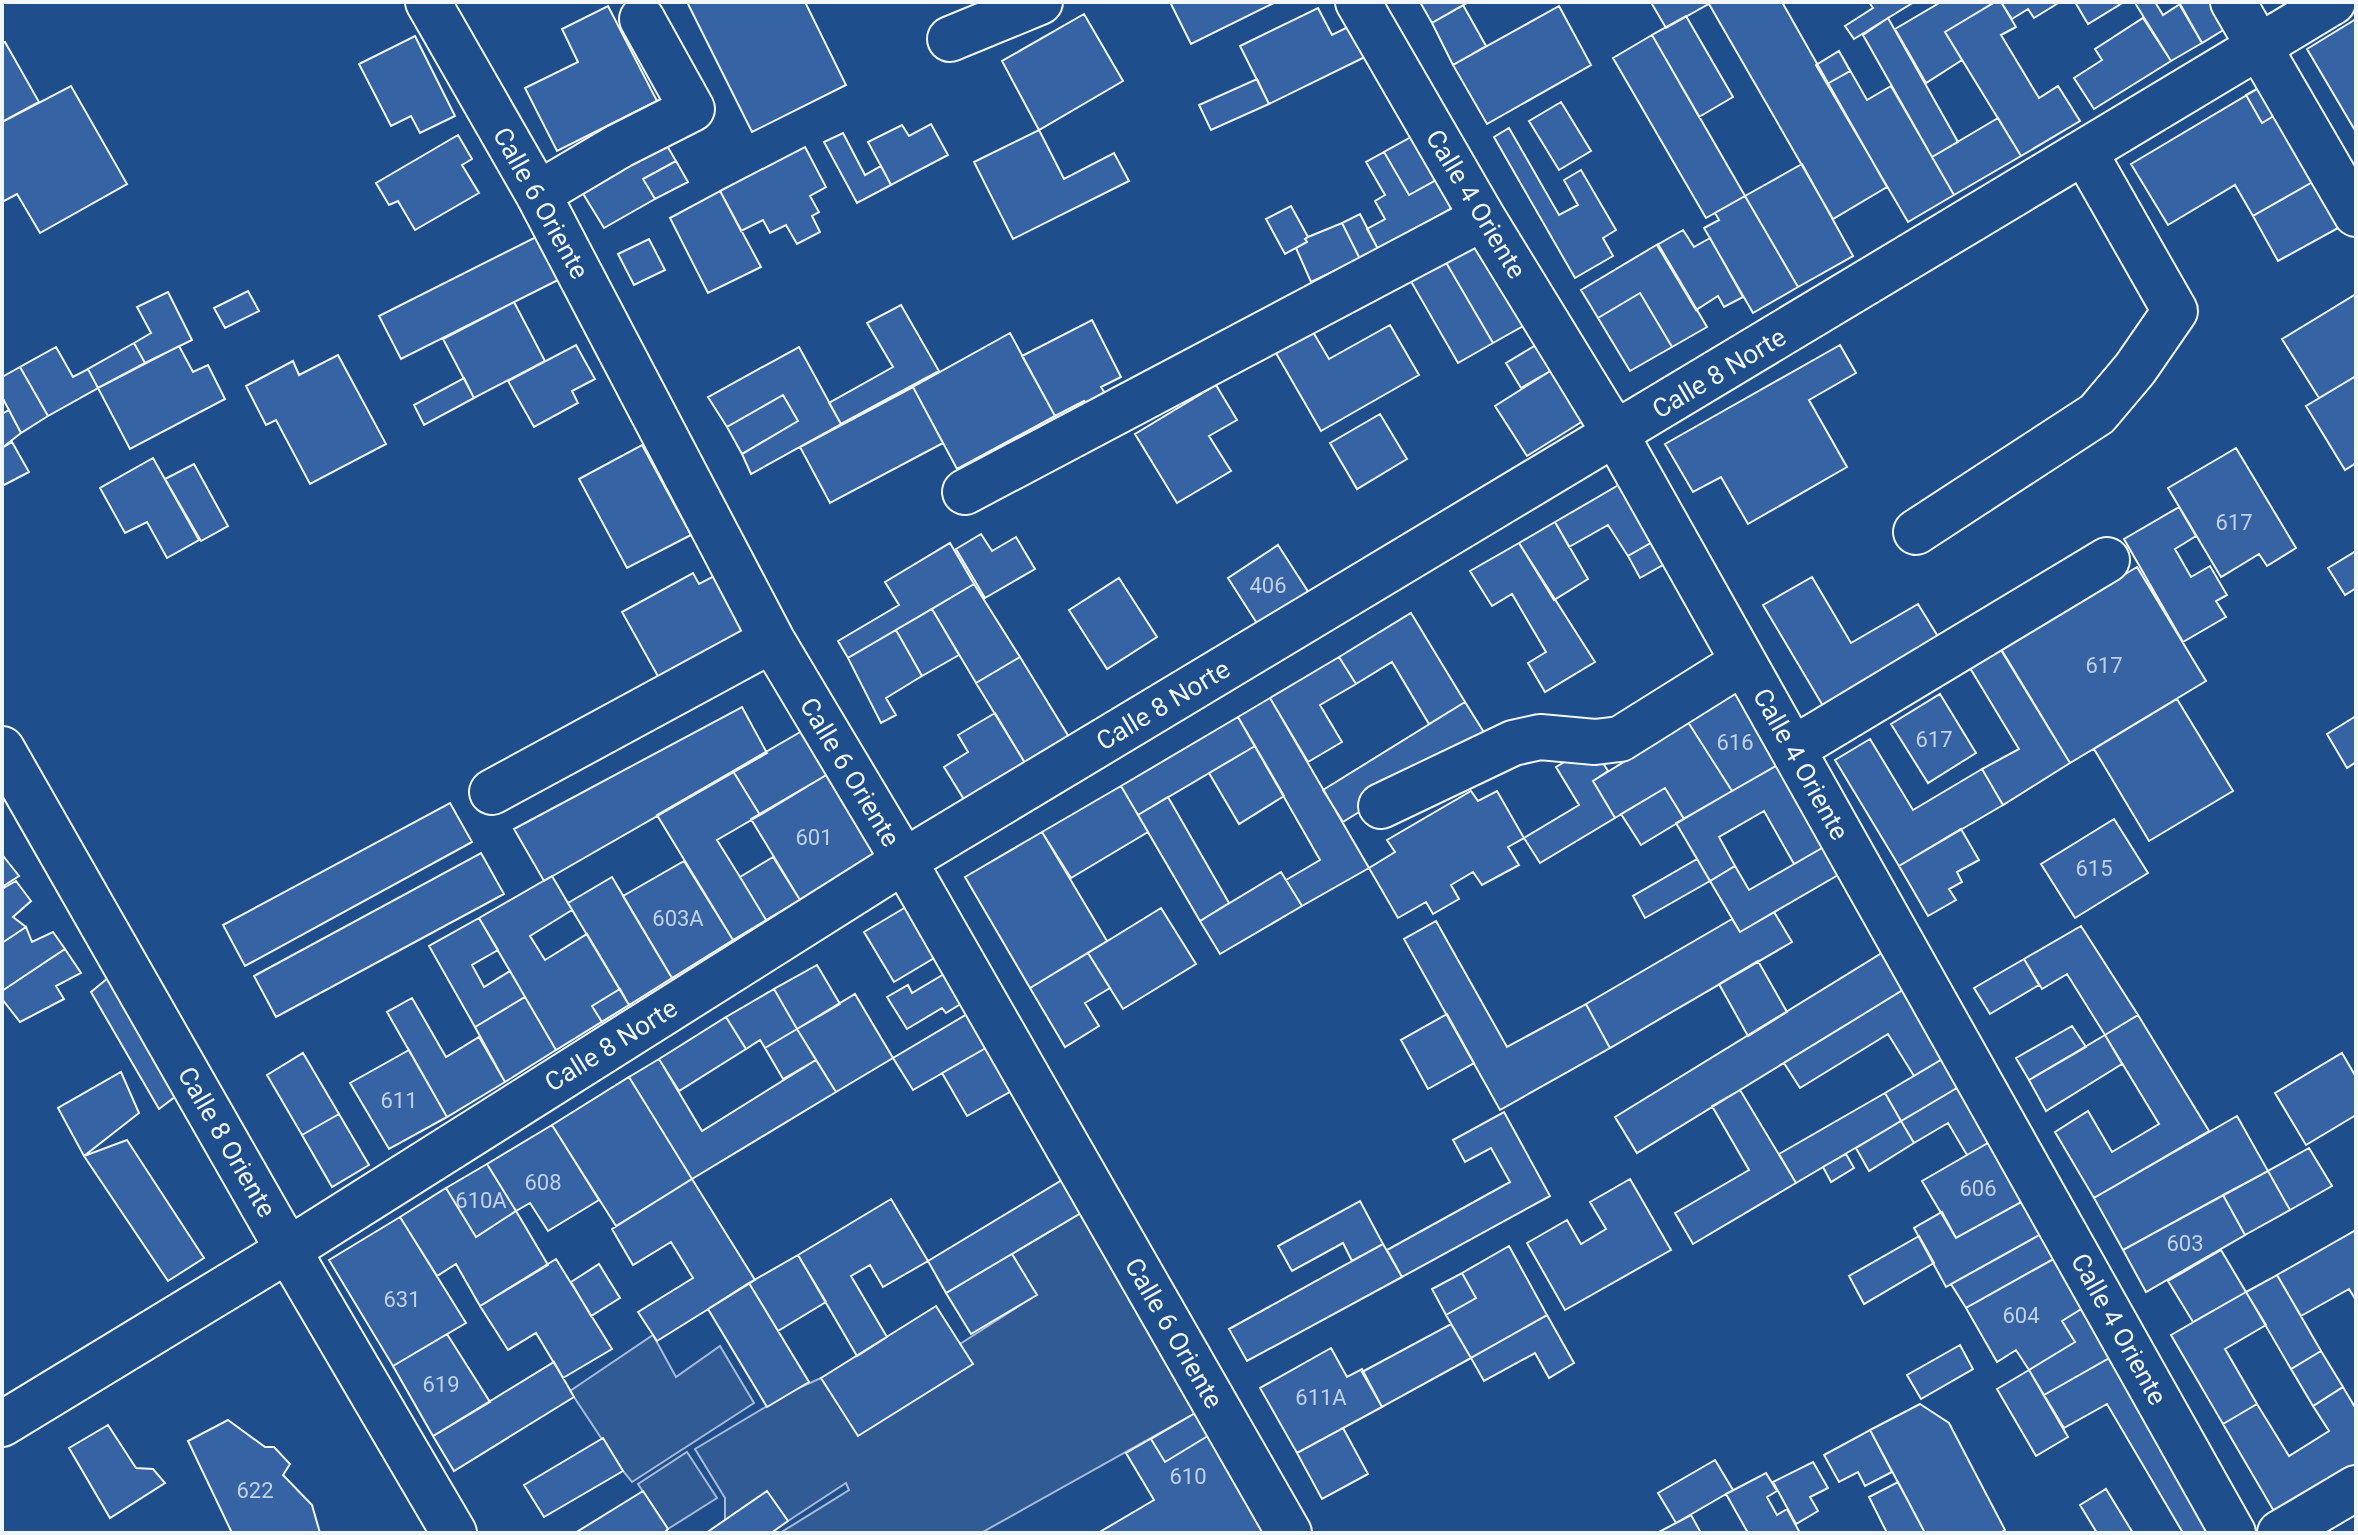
<svg xmlns="http://www.w3.org/2000/svg" width="2358" height="1535" viewBox="0 0 2358 1535" font-family="Roboto,sans-serif">
<style>
.green{fill:#305b95;stroke:#a8bbd7;stroke-width:2}
.building{fill:#3563a3;stroke:#f2f6ff;stroke-width:2}
.lines{fill:none;stroke-linecap:round;stroke-linejoin:round}
.minor-casing{stroke:#f2f6ff;stroke-width:48}
.minor{stroke:#1f4e8c;stroke-width:44}
.labels{text-anchor:middle;dominant-baseline:central;stroke-width:6;stroke-linejoin:round;paint-order:stroke}
.number-label{font-size:22px;fill:#c3d1e8}
.street-label{font-size:26px;fill:#f2f6ff;stroke:#1f4e8c}
</style>
<rect width="100%" height="100%" fill="#1f4e8c"/>
<path class="green" d="M1091 1207 1197 1412 981 1533H780L849 1490 846 1483 788 1521 767 1492 725 1520V1498L695 1449 794 1390 821 1378 972 1364 960 1344 1036 1295 1012 1254Z
M653 1335 676 1377 720 1346 754 1403 632 1482 623 1471 570 1391Z
M687 1452 717 1498 668 1529 638 1484Z"/>
<path class="building" d="M687 2H805L846 85 752 132Z
M1170 2H1276L1191 44Z
M1420 2H1469L1432 23Z
M1655 2H1712L1666 28 1652 4Z
M1712 2H1782L1887 187 1833 219 1709 4Z
M1869 2H1914L1854 39 1845 26 1873 8Z
M1941 2H1995L1945 32 1962 60 1926 83 1895 29Z
M1995 2H2001L2016 27 2001 35 2039 98 2058 86 2080 121 2021 156 1945 32Z
M2001 2H2060L2034 18 2028 9 2012 19Z
M2075 2H2124L2088 24Z
M2155 2 2163 15 2180 4 2202 43 2171 61 2135 3Z
M2178 2H2216L2230 26 2202 43Z
M1463 5 1486 46 1453 65 1432 23Z
M608 6 657 101 557 151 525 88 578 62 562 29Z
M1559 6 1591 65 1487 124 1453 65Z
M1318 8 1332 35 1354 24 1369 55 1269 104 1240 46Z
M1084 14 1123 81 1039 130 1002 61Z
M1686 16 1733 97 1699 117 1652 35Z
M1888 18 1958 142 1932 157 1863 35Z
M2143 18 2171 61 2094 109 2074 78 2102 60 2095 49Z
M2356 19V132L2307 49Z
M1652 35 1745 196 1706 218 1613 58Z
M415 36 455 116 420 133 411 116 391 126 359 64Z
M5 42 39 102 2 122V43Z
M1839 51 1867 100 1891 86 1954 195 1908 222 1816 65Z
M1839 51 1850 71 1827 84 1816 65Z
M1257 79 1269 104 1211 130 1199 105Z
M2269 82 2323 176 2253 216 2235 185 2168 225 2131 164Z
M2269 82 2285 109 2262 123 2246 95Z
M71 86 127 184 40 233 17 194 2 202V122Z
M1561 102 1591 151 1559 170 1529 121Z
M1998 118 2021 156 1954 195 1932 157Z
M931 124 948 155 891 185 868 142 902 125 909 136Z
M1509 128 1559 215 1578 205 1564 180 1581 170 1616 230 1603 238 1613 256 1575 278 1494 137Z
M1039 130 1064 179 1114 153 1129 181 1013 239 974 162Z
M843 133 865 175 881 166 891 185 857 203 824 142Z
M458 135 472 159 462 165 479 193 415 230 398 201 389 205 376 183Z
M1411 137 1436 180 1409 195 1384 152Z
M666 144 676 161 643 179 655 199 604 228 582 192Z
M805 147 826 187 810 196 819 212 812 216 820 232 797 244 786 225 770 233 763 220 741 231 720 191Z
M1384 152 1409 195 1436 180 1452 208 1378 249 1367 229 1385 219 1375 201 1385 195 1366 162Z
M676 161 688 182 655 199 643 179Z
M1802 164 1853 256 1798 287 1745 196Z
M2323 176 2349 222 2278 261 2253 216Z
M720 191 761 267 708 293 670 218Z
M1745 196 1798 287 1753 313 1704 228 1719 220 1715 213Z
M1291 206 1308 237 1305 239 1307 242 1285 254 1266 219Z
M1360 214 1378 249 1360 259 1342 223Z
M1342 223 1360 259 1311 282 1296 248 1307 242 1305 239 1308 237Z
M1683 230 1694 247 1710 238 1743 297 1724 307 1718 296 1696 310 1657 245Z
M538 236 560 279 401 359 379 316Z
M649 239 665 270 634 285 618 254Z
M1477 241 1525 325 1493 343 1444 259Z
M1658 244 1707 327 1672 347 1640 293 1598 318 1581 290Z
M1444 259 1493 343 1458 363 1409 278Z
M248 291 259 311 225 328 214 308Z
M168 292 192 340 145 363 134 343 151 333 137 307Z
M1640 293 1672 347 1630 371 1598 318Z
M2356 294V376L2319 398 2282 339Z
M514 302 545 361 474 398 443 339Z
M901 305 939 371 841 424 829 403 893 367 867 323Z
M1092 320 1121 377 1101 387 1106 395 1088 404 1084 401 1055 416 1022 356Z
M1390 325 1419 375 1321 431 1276 353 1313 332 1329 359Z
M1010 333 1055 416 957 469 913 387Z
M134 343 145 363 98 388 88 369Z
M576 345 595 379 572 391 578 403 534 427 508 381Z
M1536 345 1552 370 1521 388 1506 363Z
M1840 345 1856 373 1809 400 1847 467 1748 524 1721 477 1693 492 1665 444Z
M179 346 193 372 208 365 225 399 130 449 98 388Z
M56 347 73 377 88 369 98 388 48 416 20 367Z
M799 347 841 424 751 474 742 454 798 421 783 395 727 427 708 397Z
M338 355 386 444 310 484 276 420 266 425 246 386 293 361 299 375Z
M20 367 48 416 21 433 2 397V377Z
M1552 370 1583 421 1527 456 1495 406Z
M2356 376V463L2345 470 2306 406Z
M464 378 474 398 424 425 414 405Z
M1216 385 1237 420 1209 436 1231 471 1177 503 1135 434Z
M913 387 943 443 830 503 800 447Z
M783 395 798 421 742 454 727 427Z
M9 410 21 433 2 448V414Z
M1380 414 1407 459 1357 489 1330 443Z
M12 442 29 472 2 486V448Z
M642 445 691 535 627 568 579 479Z
M2236 448 2296 548 2267 566 2259 554 2221 577 2168 488Z
M153 458 199 540 167 558 147 522 125 533 100 488Z
M194 464 228 526 201 541 165 479Z
M1622 483 1656 540 1628 556 1608 525 1569 547 1555 522Z
M2179 507 2196 536 2175 549 2191 577 2210 566 2227 595 2216 601 2226 617 2183 642 2124 539Z
M1555 522 1588 579 1554 600 1519 543Z
M981 534 992 551 1016 537 1035 569 985 598 956 549Z
M1656 540 1668 562 1640 578 1628 556Z
M950 543 974 584 848 658 838 641 899 605 885 582Z
M1519 543 1595 662 1545 692 1528 663 1546 652 1512 594 1492 606 1470 571Z
M1278 545 1309 593 1258 625 1228 578Z
M2356 551V588L2345 595 2328 568Z
M2137 567 2206 681 2070 763 2001 649Z
M722 572 757 636 664 687 622 612 693 573 699 584Z
M1812 577 1851 643 1918 604 1942 643 1826 711 1763 605Z
M1119 578 1157 637 1107 669 1069 610Z
M974 584 1020 657 976 683 932 609Z
M932 609 959 655 922 676 896 630Z
M1411 613 1465 702 1429 724 1392 662 1356 684 1339 657Z
M896 630 922 676 886 698 896 715 881 723 848 658Z
M2001 650 2070 763 2003 805 1982 769 2019 749 1970 668Z
M1020 657 1069 737 1025 763 976 683Z
M1339 657 1356 684 1320 705 1342 742 1308 762 1270 698Z
M1738 692 1781 763 1732 791 1688 722Z
M1940 694 1976 753 1928 783 1891 724Z
M1270 698 1369 868 1302 906 1286 880 1320 860 1238 717Z
M2177 699 2233 791 2149 841 2094 749Z
M1465 702 1485 734 1343 822 1323 790Z
M742 707 767 753 544 881 514 829Z
M995 713 1025 763 965 801 944 767 968 752 958 735Z
M2356 716V762L2347 768 2327 734Z
M1238 717 1255 746 1138 815 1121 786Z
M1688 722 1732 791 1684 819 1665 788 1615 818 1593 781Z
M802 731 828 774 760 815 733 771Z
M1870 739 1913 810 1982 769 2003 805 1899 866 1835 760Z
M1255 746 1284 796 1239 824 1209 773Z
M1576 755H1598L1608 771 1593 781 1615 818 1540 863 1524 838 1579 805 1556 767Z
M1781 763 1829 844 1794 864 1764 811 1719 837 1735 866 1710 881 1676 823Z
M733 771 760 815 717 840 740 877 773 857 800 900 733 940 657 815Z
M828 774 877 854 800 900 751 819Z
M1121 786 1148 832 1071 878 1042 832Z
M1665 788 1684 819 1641 845 1621 814Z
M1471 791 1478 801 1497 791 1524 838 1508 847 1519 865 1482 885 1473 872 1451 885 1459 899 1433 914 1426 902 1398 918 1369 868 1395 852 1387 840Z
M1168 797 1229 903 1200 921 1138 815Z
M450 803 472 842 245 966 223 925Z
M2114 819 2148 873 2075 918 2041 864Z
M1961 829 1979 860 1957 872 1962 882 1949 889 1956 900 1928 916 1899 866Z
M1042 832 1107 941 1030 988 965 877Z
M1829 844 1845 871 1740 932 1710 881 1735 866 1749 890Z
M481 853 504 894 276 1017 254 976Z
M4 857 19 876 2 887V859Z
M773 857 800 900 766 920 740 877Z
M1697 859 1710 881 1645 918 1633 896Z
M684 861 733 940 672 978 623 896Z
M1281 872 1302 906 1220 954 1200 921Z
M552 876 572 910 530 936 545 960 587 934 629 1005 556 1050 479 918Z
M612 877 672 978 629 1005 568 903Z
M16 881 31 901 13 917 26 927 2 943V889Z
M916 901 946 951 894 982 864 932Z
M1161 908 1196 964 1123 1009 1088 953Z
M1774 912 1792 942 1610 1048 1586 1004 1732 919 1740 932Z
M479 918 498 950 472 965 484 987 510 971 525 997 475 1027 429 946Z
M1436 921 1507 1047 1586 1004 1610 1048 1500 1110 1404 939Z
M2081 926 2138 1015 2105 1035 2067 974 2042 989 2024 959Z
M26 927 32 942 53 932 65 949 2 991V943Z
M1890 948 1911 985 1637 1153 1615 1117Z
M65 949 81 973 56 986 64 999 20 1022 2 999V991Z
M1088 953 1110 988 1085 1003 1099 1026 1065 1047 1030 988Z
M2024 959 2039 985 1990 1014 1974 988Z
M1758 961 1787 1012 1748 1036 1719 984Z
M817 965 840 1004 797 1029 774 989Z
M120 968 184 1090 159 1109 91 992Z
M954 968 972 997 946 1013 942 1008 907 1029 887 997 908 985 912 993Z
M1911 985 1951 1054 1914 1076 1888 1034 1800 1088 1784 1063Z
M620 989 629 1005 602 1022 592 1006Z
M774 989 797 1029 765 1048 760 1040 746 1049 726 1017Z
M855 994 893 1058 836 1092 797 1029Z
M525 997 556 1050 505 1082 475 1027Z
M412 998 446 1057 479 1037 505 1082 447 1117 387 1012Z
M979 1007 998 1041 913 1090 893 1058Z
M1447 1014 1474 1063 1428 1089 1401 1040Z
M2138 1015 2209 1131 2094 1198 2055 1132 2088 1111 2112 1152 2159 1124 2105 1035Z
M726 1017 746 1049 679 1091 659 1059Z
M2072 1026 2086 1047 2029 1080 2016 1058Z
M797 1029 816 1060 783 1079 765 1048Z
M2105 1035 2122 1064 2046 1111 2029 1080Z
M998 1041 1024 1084 967 1116 942 1073Z
M409 1050 447 1117 389 1149 350 1083Z
M303 1053 339 1114 302 1135 267 1075Z
M2342 1053 2356 1077V1115L2306 1145 2275 1093Z
M1951 1054 1967 1082 1901 1121 1885 1093Z
M659 1059 702 1131 816 1060 836 1092 692 1179 629 1077Z
M121 1072 139 1113 84 1156 58 1108Z
M629 1077 692 1179 616 1226 552 1125Z
M1967 1082 2000 1136 1967 1155 1948 1123 1914 1143 1901 1121Z
M1740 1090 1796 1183 1693 1244 1675 1213 1749 1170 1712 1106Z
M1885 1093 1901 1121 1796 1183 1779 1154Z
M1504 1112 1550 1196 1402 1277 1387 1250 1510 1182 1491 1148 1465 1162 1453 1140Z
M339 1114 369 1165 332 1187 302 1135Z
M2237 1116 2268 1171 2123 1250 2094 1198Z
M1901 1121 1914 1143 1869 1171 1856 1148Z
M552 1125 599 1200 548 1231 530 1203 516 1211 487 1164Z
M2000 1136 2034 1195 1956 1238 1922 1181Z
M127 1140 204 1258 168 1281 84 1156Z
M2309 1148 2332 1186 2290 1210 2268 1171Z
M1846 1154 1854 1168 1831 1182 1823 1167Z
M487 1164 516 1211 476 1237 446 1188Z
M2268 1171 2290 1210 2245 1235 2223 1195Z
M1072 1174 1091 1207 946 1293 928 1261Z
M692 1179 755 1280 657 1341 638 1312 693 1278 671 1242 633 1265 612 1229Z
M1630 1179 1671 1250 1565 1310 1527 1243 1567 1220 1581 1244 1606 1229 1590 1202Z
M446 1188 476 1237 516 1211 548 1265 480 1306 456 1264 437 1276 400 1217Z
M2034 1195 2052 1228 1946 1287 1914 1228 1942 1212 1956 1238Z
M2223 1195 2245 1235 2146 1292 2123 1250Z
M891 1199 928 1261 883 1287 870 1265 851 1276 887 1337 857 1356 798 1255Z
M1360 1201 1383 1244 1352 1261 1343 1243 1292 1271 1278 1246Z
M400 1217 466 1323 393 1366 329 1260Z
M2052 1228 2066 1252 1966 1308 1951 1284Z
M2356 1230V1300L2349 1289 2301 1316 2277 1275Z
M1919 1236 1934 1263 1864 1304 1849 1276Z
M1383 1244 1402 1277 1247 1361 1229 1329Z
M1509 1246 1547 1315 1471 1358 1446 1315 1476 1298 1462 1273Z
M2221 1250 2246 1292 2193 1322 2168 1281Z
M1012 1254 1037 1295 971 1334 946 1293Z
M2062 1254 2091 1303 2062 1321 2075 1342 2029 1370 2016 1350 1997 1362 1966 1308Z
M798 1255 826 1302 778 1331 749 1283Z
M556 1259 612 1349 563 1378 536 1333 508 1350 480 1306Z
M599 1264 620 1298 591 1316 571 1282Z
M1462 1273 1476 1298 1446 1315 1432 1289Z
M2277 1275 2321 1351 2291 1369 2246 1292Z
M749 1283 809 1382 767 1407 708 1309Z
M2246 1292 2266 1325 2225 1349 2257 1404 2223 1424 2171 1335Z
M2091 1303 2118 1353 2044 1395 2029 1370 2075 1342 2062 1321Z
M936 1306 973 1364 858 1436 821 1378Z
M1547 1315 1574 1363 1549 1378 1535 1353 1484 1381 1471 1358Z
M1451 1324 1471 1358 1382 1407 1362 1372Z
M447 1334 490 1402 433 1436 393 1366Z
M1960 1345 1973 1369 1921 1399 1907 1375Z
M1331 1348 1347 1377 1362 1369 1382 1407 1297 1453 1260 1388Z
M2321 1351 2343 1387 2313 1406 2291 1369Z
M2118 1353 2224 1533H2183L2107 1404 2064 1428 2044 1395Z
M554 1362 574 1397 454 1471 433 1436Z
M2029 1370 2068 1437 2036 1456 1997 1389Z
M2343 1387 2356 1409V1465L2275 1513 2223 1424 2257 1404 2289 1456 2329 1431 2313 1406Z
M1920 1404 1949 1423 2005 1530 2000 1533H1925L1870 1430Z
M1197 1412 1268 1528 1259 1533H1098L1154 1500 1126 1453Z
M1197 1412 1211 1434 1165 1462 1151 1439Z
M228 1420 265 1447H274L290 1464 283 1475 312 1505 320 1533H232L188 1441Z
M108 1425 136 1468 153 1469 165 1483 110 1518 69 1448Z
M1343 1428 1368 1474 1322 1499 1297 1453Z
M1870 1430 1892 1472 1865 1486 1858 1472 1839 1482 1824 1455Z
M603 1438 623 1471 544 1517 524 1485Z
M1715 1460 1733 1490 1676 1523 1658 1493Z
M1813 1462 1828 1488 1810 1497 1818 1511 1796 1524 1773 1482Z
M1766 1473 1777 1491 1767 1497 1777 1515 1787 1509 1800 1533H1748L1726 1494Z
M1898 1482 1925 1533H1887L1869 1497Z
M2106 1489 2133 1533H2097L2080 1505Z
M643 1491 668 1529 664 1533H575Z
M767 1491 788 1521 771 1533H706Z
M1691 1515 1701 1533H1657L1676 1523Z"/>
<g class="lines">
<g class="minor-casing">
<path id="minor" d="M428 2 538 194 772 640 904 861 1289 1533
M1358 2 1483 218 1616 435 2233 1533
M2233 2 2356 214
M950 39 1040 2
M538 194 619 146 692 109 642 19
M965 492 1483 218
M1916 532 2097 414 2135 369 2175 311 2085 153
M2 749 288 1250 454 1533
M1793 749 2107 560
M492 792 772 640
M1381 806 1513 743 1540 737 1595 742 1620 739 1743 662
M2 1424 288 1250 904 861 2333 2
M2280 1533 2356 1488"/>
</g>
<use href="#minor" class="minor"/>
</g>
<g class="labels">
<g class="number-label">
<text x="2234" y="522">617</text>
<text x="1268" y="585">406</text>
<text x="2104" y="665">617</text>
<text x="1934" y="739">617</text>
<text x="1735" y="742">616</text>
<text x="814" y="837">601</text>
<text x="2094" y="868">615</text>
<text x="678" y="918">603A</text>
<text x="399" y="1100">611</text>
<text x="543" y="1182">608</text>
<text x="1978" y="1188">606</text>
<text x="481" y="1200">610A</text>
<text x="2185" y="1243">603</text>
<text x="402" y="1299">631</text>
<text x="2021" y="1315">604</text>
<text x="441" y="1384">619</text>
<text x="1321" y="1397">611A</text>
<text x="1188" y="1476">610</text>
<text x="255" y="1490">622</text>
</g>
<g class="street-label">
<text transform="translate(541 203) rotate(61)">Calle 6 Oriente</text>
<text transform="translate(1476 204) rotate(59)">Calle 4 Oriente</text>
<text transform="translate(1719 373) rotate(-31)">Calle 8 Norte</text>
<text transform="translate(1163 705) rotate(-31)">Calle 8 Norte</text>
<text transform="translate(1801 764) rotate(61)">Calle 4 Oriente</text>
<text transform="translate(850 772) rotate(59)">Calle 6 Oriente</text>
<text transform="translate(611 1045) rotate(-32)">Calle 8 Norte</text>
<text transform="translate(227 1142) rotate(60)">Calle 8 Oriente</text>
<text transform="translate(2119 1329) rotate(61)">Calle 4 Oriente</text>
<text transform="translate(1174 1333) rotate(60)">Calle 6 Oriente</text>
</g>
</g>
<rect width="2358" height="1535" fill="none" stroke="#f2f6ff" stroke-width="8"/>
</svg>
